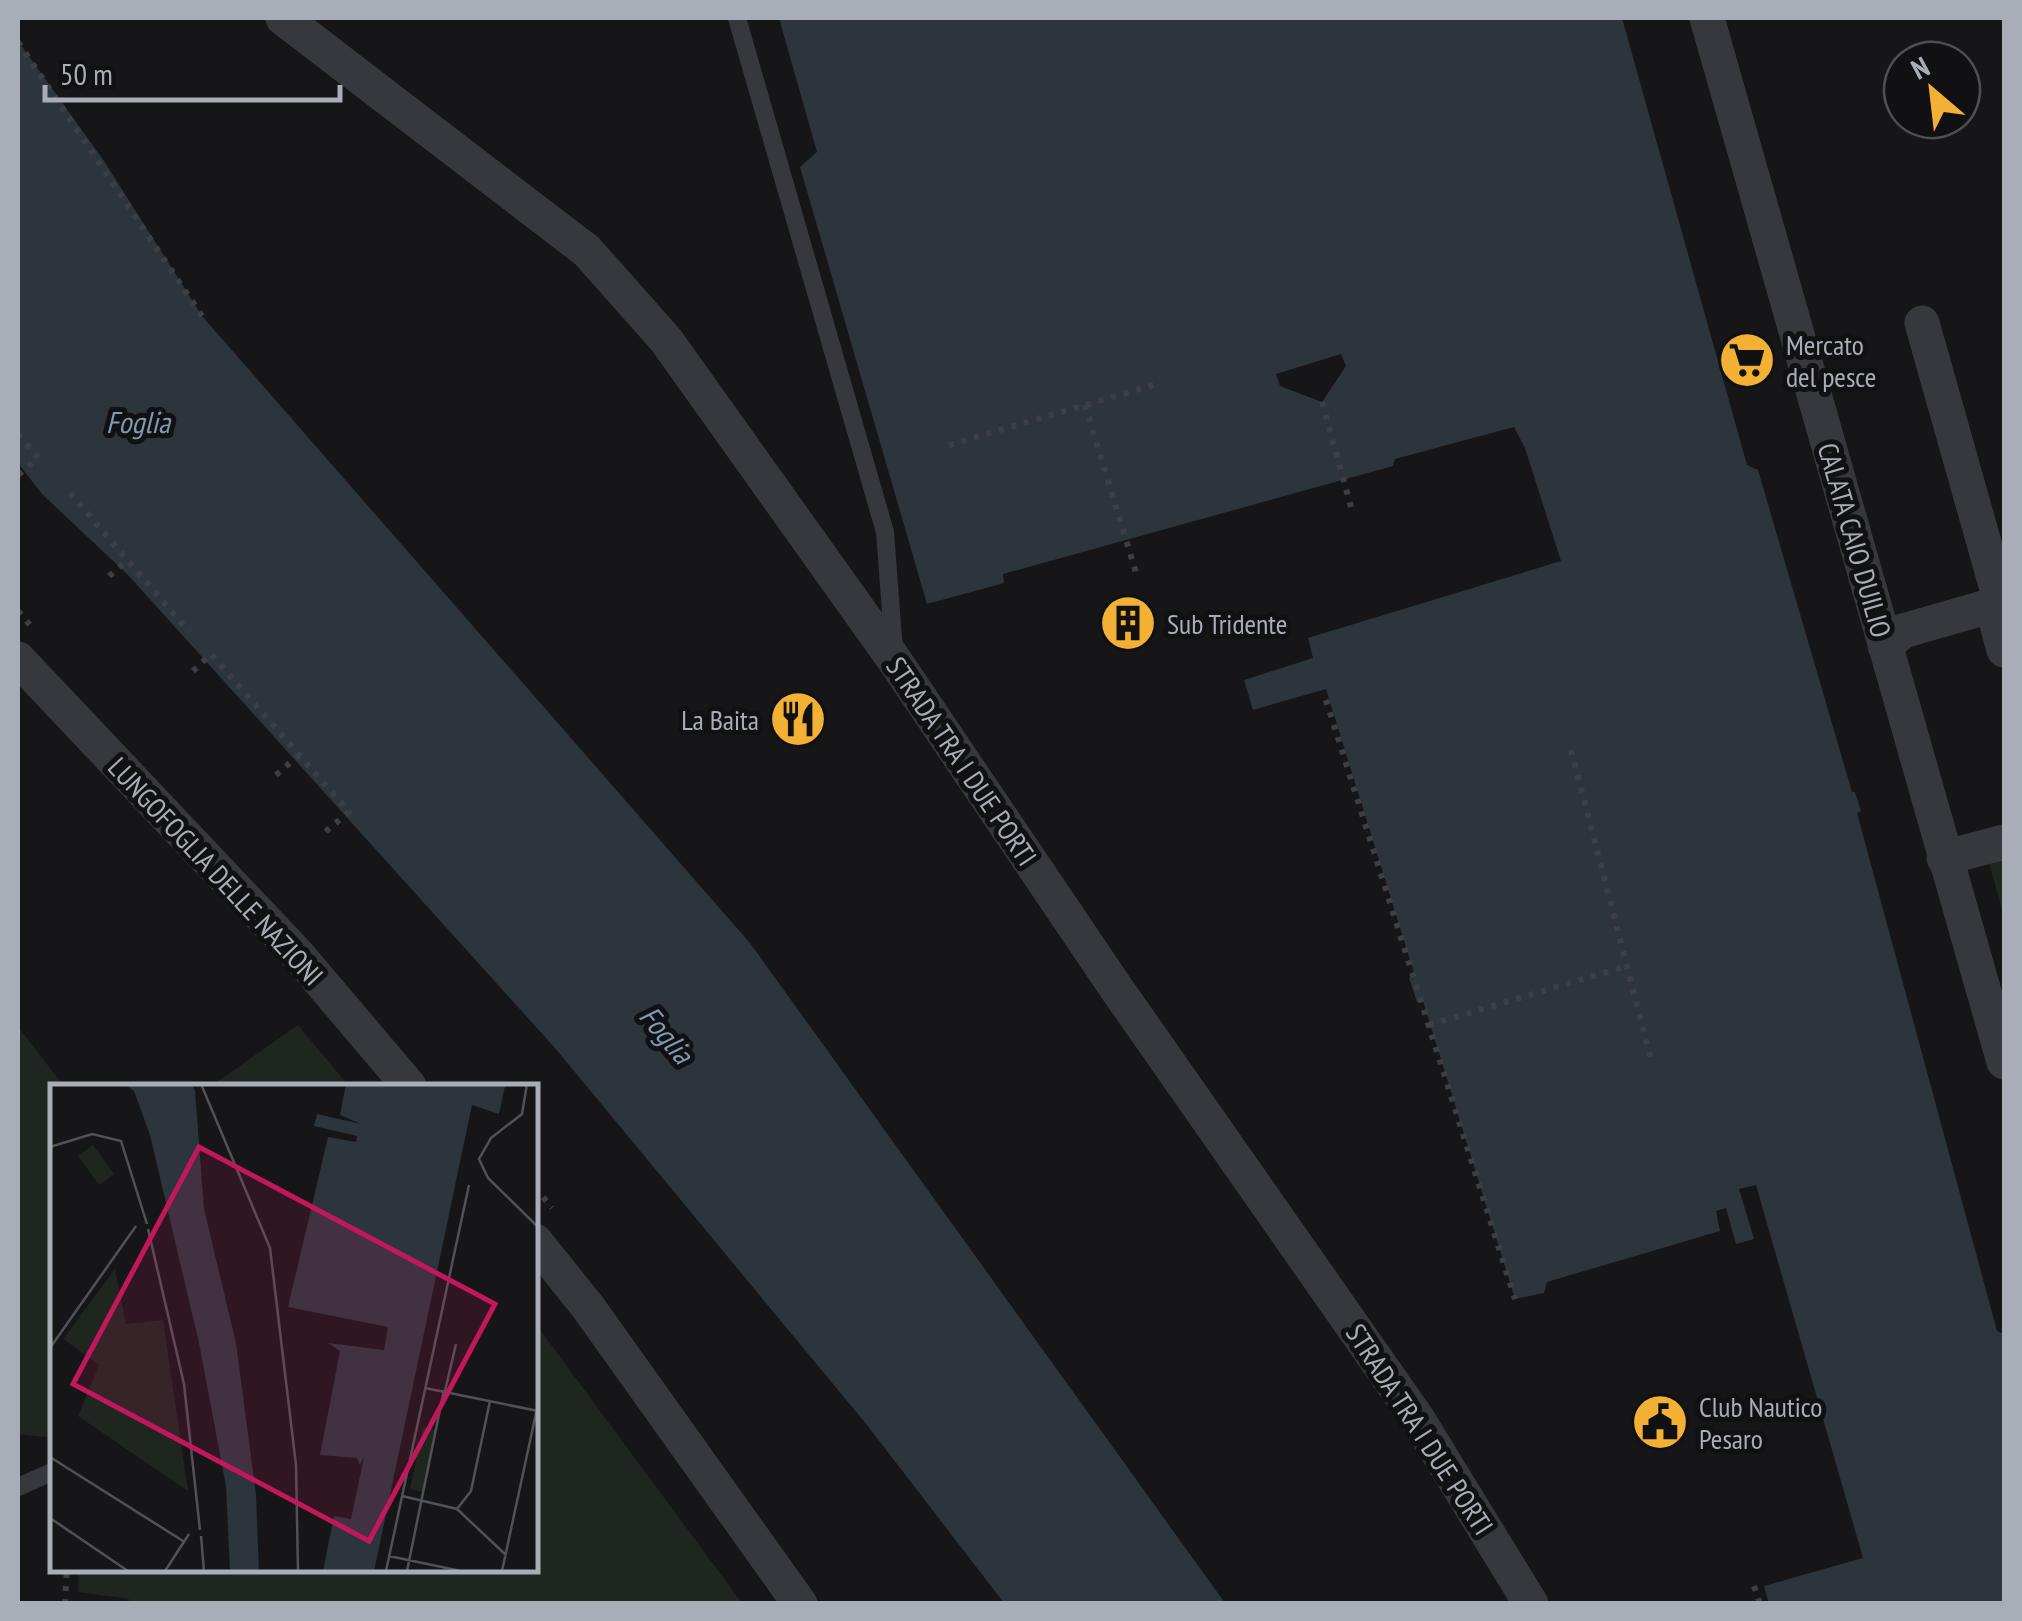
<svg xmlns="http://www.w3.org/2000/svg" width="2022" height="1621" viewBox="0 0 2022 1621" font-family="'PT Sans Narrow',sans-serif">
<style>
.green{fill:#1e261f}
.water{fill:#2c353c}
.pier{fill:#161618}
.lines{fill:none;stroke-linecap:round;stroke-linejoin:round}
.path{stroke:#3d3f44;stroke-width:6;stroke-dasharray:5 8;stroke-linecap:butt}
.service{stroke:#37383d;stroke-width:18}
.minor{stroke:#37383d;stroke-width:35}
.labels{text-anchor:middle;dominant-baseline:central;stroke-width:10;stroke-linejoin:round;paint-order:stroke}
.poi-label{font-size:28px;fill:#a8adb8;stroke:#111113;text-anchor:start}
.street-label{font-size:28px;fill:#a8adb8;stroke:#111113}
.water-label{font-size:30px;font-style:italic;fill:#7f9bb3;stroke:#111113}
.inset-road{fill:none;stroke:#505258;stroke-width:2.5}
.view{fill:#c2185b;fill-opacity:0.15;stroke:#c2185b;stroke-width:5}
.inset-edge{fill:none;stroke:#a8adb8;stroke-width:5}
</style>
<rect width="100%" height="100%" fill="#161618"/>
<path class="green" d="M2004 854V917L1988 859Z
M298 1025 349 1086H211Z
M18 1027 64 1086H52V1438L18 1434Z
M535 1323 742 1603 129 1604V1599L78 1592 79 1569 535 1568Z"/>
<path class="water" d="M779 18H1622L1747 465 1758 470 1852 792H1855L1861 811 1857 813 1997 1331 2004 1334V1603H1769L1764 1586 1863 1558 1756 1185 1739 1189 1754 1239 1736 1244 1726 1208 1716 1211 1720 1231 1547 1282 1544 1293 1515 1299 1423 1001 1417 1002 1409 978 1415 976 1326 689 1253 710 1244 680 1313 658 1308 638 1561 561 1525 448 1514 427 1395 459 1393 466 1003 574 1004 583 927 604 800 167 817 152Z
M18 41 104 161 202 316 750 943 1225 1603H1004L867 1425 555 1048 128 575 42 494 18 463Z"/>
<path class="pier" d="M1341 354 1346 366 1322 402 1280 386 1276 374Z"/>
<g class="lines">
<path class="path" d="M18 42 202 316
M1322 402 1353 514
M1085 405 1137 576
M18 434 38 458 18 475
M949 445 1157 384
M70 493 189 632
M109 576 127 560
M18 611 30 625
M193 671 211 654 349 812 325 832
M1326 700 1515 1299
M1571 750 1652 1063
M276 775 299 755
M1429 1025 1627 966
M535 1187 552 1208
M1754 1586 1760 1604
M65 1604 67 1568"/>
<path class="service" d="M737 18 885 532 894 651
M18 1487 52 1472"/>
<path class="minor" d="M283 18 587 251 666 340 895 661 1114 985 1417 1418 1531 1604
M1707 18 2004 1062
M1922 323 2001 603
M1992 606 2004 650
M1885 646 1903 631 2004 602
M18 659 298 955 409 1086
M1944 858 2004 842
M535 1241 588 1307 800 1604"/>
</g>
<defs>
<g id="supermarket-disc" transform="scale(2.875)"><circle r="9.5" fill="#f2b134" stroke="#111113"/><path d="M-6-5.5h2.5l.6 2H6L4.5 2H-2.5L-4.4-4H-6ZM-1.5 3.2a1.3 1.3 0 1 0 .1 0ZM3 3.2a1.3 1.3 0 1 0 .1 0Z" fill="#111"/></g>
<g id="building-disc" transform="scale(2.875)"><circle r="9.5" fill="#f2b134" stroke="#111113"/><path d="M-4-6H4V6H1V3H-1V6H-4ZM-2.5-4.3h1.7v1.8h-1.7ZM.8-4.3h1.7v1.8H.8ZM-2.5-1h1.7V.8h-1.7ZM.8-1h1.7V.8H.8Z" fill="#111"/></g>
<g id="restaurant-disc" transform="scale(2.875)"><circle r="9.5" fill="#f2b134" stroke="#111113"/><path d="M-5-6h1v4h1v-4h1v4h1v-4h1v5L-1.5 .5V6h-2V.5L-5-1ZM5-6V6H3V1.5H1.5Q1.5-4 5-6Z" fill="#111"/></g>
<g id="civic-disc" transform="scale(2.875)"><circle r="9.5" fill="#f2b134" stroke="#111113"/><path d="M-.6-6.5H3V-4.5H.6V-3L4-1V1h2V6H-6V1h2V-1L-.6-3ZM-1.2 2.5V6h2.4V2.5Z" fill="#111"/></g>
</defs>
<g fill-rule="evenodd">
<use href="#supermarket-disc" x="1747" y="360"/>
<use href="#building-disc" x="1128" y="623"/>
<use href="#restaurant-disc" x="798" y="719"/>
<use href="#civic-disc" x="1660" y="1422"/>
</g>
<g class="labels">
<g class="poi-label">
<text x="1786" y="344">Mercato<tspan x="1786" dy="32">del pesce</tspan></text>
<text x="1167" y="623">Sub Tridente</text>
<text x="759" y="719" text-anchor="end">La Baita</text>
<text x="1699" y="1406">Club Nautico<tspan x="1699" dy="32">Pesaro</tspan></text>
</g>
<g class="street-label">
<text transform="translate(1855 540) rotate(74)">CALATA CAIO DUILIO</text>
<text transform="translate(962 761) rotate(56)">STRADA TRA I DUE PORTI</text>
<text transform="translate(216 871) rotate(47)">LUNGOFOGLIA DELLE NAZIONI</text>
<text transform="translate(1420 1429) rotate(57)">STRADA TRA I DUE PORTI</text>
</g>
<g class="water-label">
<text x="138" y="421">Foglia</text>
<text transform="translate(667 1034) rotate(50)">Foglia</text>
</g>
</g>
<g transform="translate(50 1084)">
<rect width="488" height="488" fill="#161618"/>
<path d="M43 61 64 90 49 101 28 72ZM65 185 76 240 113 236 138 407 28 332 49 281 13 255ZM373 343 386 346 373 408 360 405Z" fill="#1e261f"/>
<path d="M74 0H142L145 7 154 125 186 259 206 411 209 487H180L176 402 149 259 100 51 84 7ZM296 0 455 2 449 30 422 21 324 487H273L284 432 301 435 314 373 310 381 307 374 270 371 290 267 278 259 334 266 338 243 238 223 278 53 306 58 307 52 264 42 267 30 311 40 290 31Z" fill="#2c353c"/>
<path class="inset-road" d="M151 0 220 164 246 381 248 487M477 0 472 30 441 54 429 75 438 94 488 143M0 63 42 50 71 57 97 140M98 145 134 300 150 446M0 264 86 142M375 304 488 327M395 307 406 260M0 373 133 457M352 412 407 425 456 471M407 425 421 407 440 317M0 434 78 487M151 452 154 487M339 472 411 487M115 487 139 450M336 487 419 101M357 487 394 306M452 487 488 320"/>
<path class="view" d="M149 63 445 220 319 457 23 300Z"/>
<rect width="488" height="488" class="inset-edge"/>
</g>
<rect width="2022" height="1621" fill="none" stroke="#a8adb8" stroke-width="40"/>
<g transform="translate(1932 90) rotate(332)"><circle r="48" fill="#111113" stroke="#4d4f55" stroke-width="2.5"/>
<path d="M0-8L18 38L0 25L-18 38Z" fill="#f2b134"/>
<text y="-15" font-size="28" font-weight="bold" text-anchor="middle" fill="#a8adb8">N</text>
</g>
<path d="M45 85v15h295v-15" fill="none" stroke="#a8adb8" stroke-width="5"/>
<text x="60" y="85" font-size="30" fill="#a8adb8" stroke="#111113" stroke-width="8" paint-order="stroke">50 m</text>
</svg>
